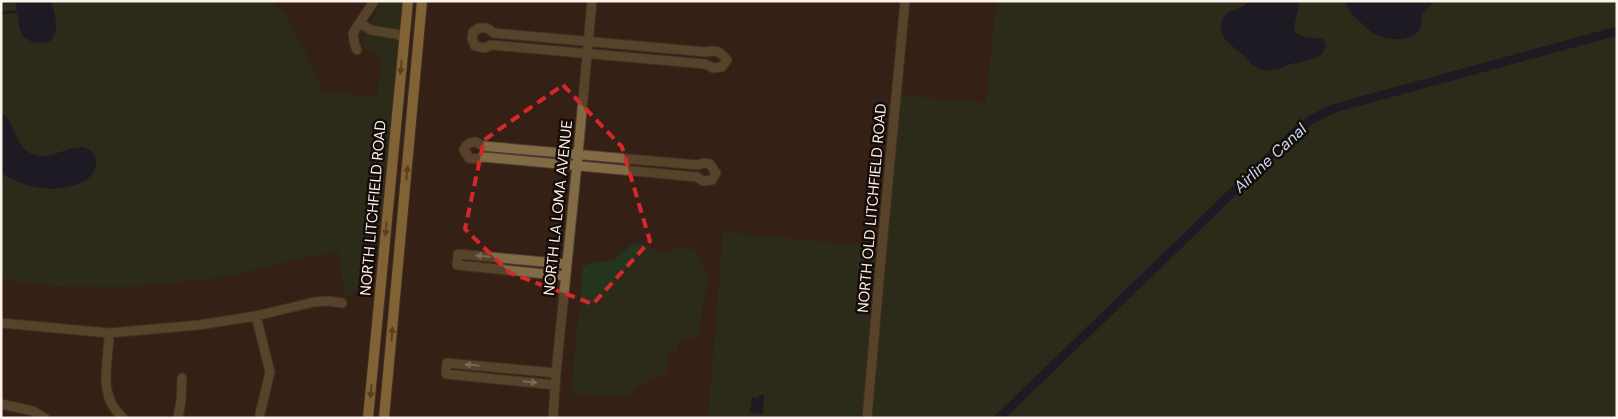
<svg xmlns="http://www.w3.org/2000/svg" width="1618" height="419" viewBox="0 0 1618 419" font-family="'DM Sans',sans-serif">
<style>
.green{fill:#23361d}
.water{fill:#001336}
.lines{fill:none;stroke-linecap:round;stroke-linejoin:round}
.stream{stroke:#001336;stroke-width:2.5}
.canal{stroke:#001336;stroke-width:9}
.minor-casing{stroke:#513d34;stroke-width:11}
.major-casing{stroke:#513d34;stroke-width:12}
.minor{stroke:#806b44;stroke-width:9}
.major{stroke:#dcb15b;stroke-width:10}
.oneway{fill:#826736}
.oneway2{fill:#ccbca9}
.marked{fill:none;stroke:#d62828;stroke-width:4;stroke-dasharray:10 6;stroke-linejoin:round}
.labels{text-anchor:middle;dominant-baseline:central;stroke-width:5;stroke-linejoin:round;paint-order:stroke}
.street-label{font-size:15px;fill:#fef2ec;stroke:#150c08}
.water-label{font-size:16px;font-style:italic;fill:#c4d8f2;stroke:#150c08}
</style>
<rect width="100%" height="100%" fill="#352016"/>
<path class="green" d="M1 1H272L286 16 306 53 323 92 377 97 381 57 368 52 362 44V40L382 1H404L383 224 374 255 369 291 363 294 352 292 345 298H343V284L338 252 301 258 226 277 132 287 49 286 1 279Z
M996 1H1617V418H708L723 232 881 247 896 95 986 103Z
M638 243C646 244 652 250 660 251 676 254 678 238 698 254 701 270 717 275 704 294L699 335 696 339 680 338 678 351H669L667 372 645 383 622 398 571 393 583 267 586 265 614 259 632 245Z"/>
<path class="water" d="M14 1H51C55 14 64 44 40 43 35 43 29 41 25 38 16 30 20 12 14 1Z
M1249 1H1298C1301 12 1292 21 1295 32L1302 36 1323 39 1326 45 1323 53C1315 61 1302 61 1291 64 1285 66 1279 70 1272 70 1269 71 1264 70 1261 69 1252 67 1249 60 1243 55 1233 46 1216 37 1222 21 1226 8 1242 11 1249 1Z
M1346 1H1435L1422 14C1421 20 1423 27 1418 32 1408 43 1385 40 1373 33 1370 31 1353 16 1350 12 1348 9 1347 5 1346 1Z
M1 112C19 124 12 152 40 156 56 158 79 139 91 151 96 156 97 163 95 169 93 175 88 179 82 182 56 195 24 188 1 173Z
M759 395H764L763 414 750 413 752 397 758 398Z"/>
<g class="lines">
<path class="stream" d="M1 13 22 11"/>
<path class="canal" d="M999 418 1292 135 1312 119 1335 108 1617 31"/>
<g class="minor-casing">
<path id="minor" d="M360 23 371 30 396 34 404 38
M479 28H487L494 33 706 52C716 49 721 52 727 60L722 67 713 68 705 64 491 45 485 48 475 46 472 39 473 32Z
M357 50 354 42 353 33 374 1
M476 142 483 146 698 165 703 163 710 164 716 173 712 180 703 181 697 177 483 157 476 159 469 158 464 150C466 144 469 142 476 142Z
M565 276 457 265 458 254 566 264
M256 316 270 372 259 418
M1 323 109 333 199 325 256 316 314 302 329 301 342 303
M109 333C109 364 96 394 123 418
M555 385 446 374 447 363 556 373
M1 404 33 411 45 418
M178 418 181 400 182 378
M553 418 556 373 578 154 592 1
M867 418 882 247 905 1"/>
</g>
<g class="major-casing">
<path id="major" d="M368 418 408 1
M384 418 422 1"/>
</g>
<use href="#minor" class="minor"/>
<use href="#major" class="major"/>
</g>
<defs><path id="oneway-solid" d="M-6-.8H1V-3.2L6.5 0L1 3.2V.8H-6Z" transform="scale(1.25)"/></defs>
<g class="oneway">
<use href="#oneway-solid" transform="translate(401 67) rotate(95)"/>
<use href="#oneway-solid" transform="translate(407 173) rotate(-85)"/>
<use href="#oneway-solid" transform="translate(386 229) rotate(95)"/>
<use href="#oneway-solid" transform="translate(392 334) rotate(-85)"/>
<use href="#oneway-solid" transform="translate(371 391) rotate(96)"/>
</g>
<g class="oneway2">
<use href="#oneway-solid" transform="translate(483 256) rotate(-175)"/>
<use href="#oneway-solid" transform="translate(472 365) rotate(-174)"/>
<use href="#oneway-solid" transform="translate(530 382) rotate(6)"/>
</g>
<path d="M0 0H1618V419H0ZM563 85 622 147 650 241 593 304 510 273 465 229 484 140Z" fill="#352016" fill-opacity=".55" fill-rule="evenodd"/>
<path class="marked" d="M563 85 622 147 650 241 593 304 510 273 465 229 484 140Z"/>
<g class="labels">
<g class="street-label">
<text transform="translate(373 208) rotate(-85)">NORTH LITCHFIELD ROAD</text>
<text transform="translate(558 208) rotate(-84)">NORTH LA LOMA AVENUE</text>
<text transform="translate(872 208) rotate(-85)">NORTH OLD LITCHFIELD ROAD</text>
</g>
<g class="water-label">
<text transform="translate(1270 158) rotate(-43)">Airline Canal</text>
</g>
</g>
<rect width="1618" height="419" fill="none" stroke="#fef2ec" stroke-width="5"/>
</svg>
